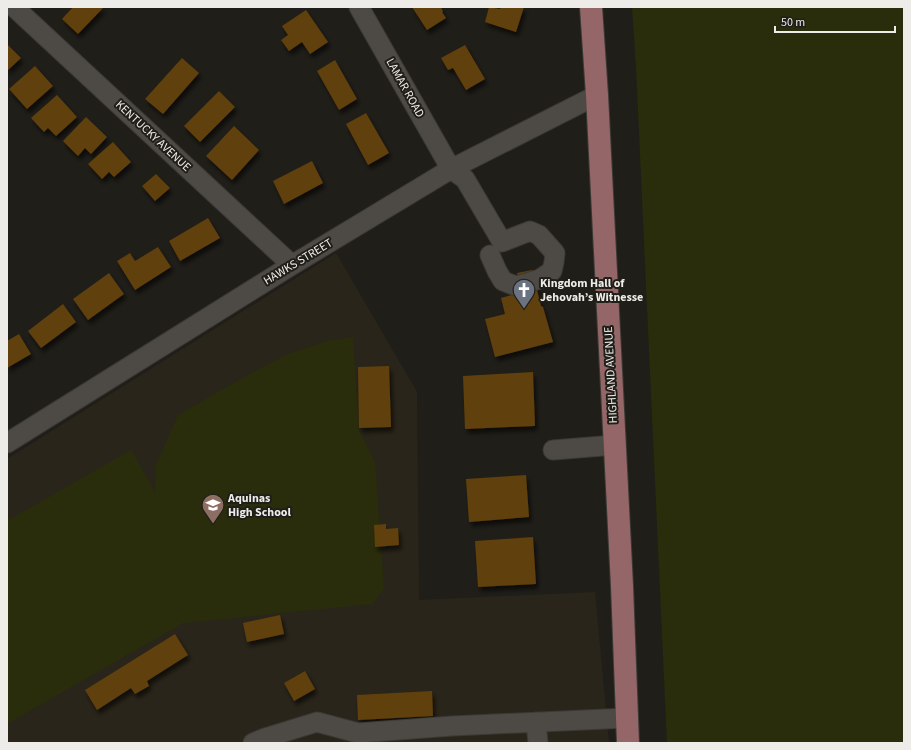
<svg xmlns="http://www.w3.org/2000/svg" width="911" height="750" viewBox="0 0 911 750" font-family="'Source Sans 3',sans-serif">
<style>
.built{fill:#2a251a}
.green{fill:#292d0c}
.building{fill:#613f0b;filter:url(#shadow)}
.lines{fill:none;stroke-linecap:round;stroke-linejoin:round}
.minor-casing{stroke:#3c3a36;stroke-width:21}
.major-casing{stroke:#3c3a36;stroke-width:24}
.minor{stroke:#4d4a45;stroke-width:19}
.major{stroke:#946668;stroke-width:22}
.labels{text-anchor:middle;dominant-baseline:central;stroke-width:4;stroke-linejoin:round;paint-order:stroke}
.street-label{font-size:12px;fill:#eeece8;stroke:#201e19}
.poi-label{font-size:12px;font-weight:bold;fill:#eeece8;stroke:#201e19;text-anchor:start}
</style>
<defs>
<filter id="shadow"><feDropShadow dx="2.5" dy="4.5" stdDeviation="2" flood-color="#0009"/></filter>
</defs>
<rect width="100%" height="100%" fill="#201e19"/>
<path class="built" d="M336 253 417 392 419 600 595 592 609 743H7V459Z"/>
<path class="green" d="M632 7H904V743H667L636 67Z
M353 337 359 430 375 462 384 589 372 604 183 623 7 724V521L131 450 155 492 156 465 178 415 246 376 288 354 328 341Z"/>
<path class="building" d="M73 7H104L78 34 62 19Z
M412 7H441L443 12H442L446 18 427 30Z
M489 7 500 9 501 7H524L516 32 485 22Z
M306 10 328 42 310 54 302 42 289 51 281 40 288 35 282 26Z
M7 44 21 58 7 71Z
M465 45 485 79 466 90 453 68 448 70 441 58Z
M182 58 199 73 163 114 145 99Z
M335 60 357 99 339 110 317 71Z
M35 66 53 86 27 109 9 89Z
M219 91 235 107 200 142 184 126Z
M57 95 77 117 56 136 48 128 44 132 31 118Z
M366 113 389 153 368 165 346 124Z
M86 117 107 137 91 154 85 148 78 156 63 141Z
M234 126 259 150 232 180 206 156Z
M113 142 131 162 114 177 109 172 102 179 88 164Z
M312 161 323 183 284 204 273 181Z
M156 174 170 188 155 201 142 186Z
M208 218 220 238 180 261 169 241Z
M158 247 171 267 135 290 117 261 130 253 135 261Z
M532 270 541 306 543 307 553 342 495 357 485 319 505 314 501 298 522 292 517 273Z
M109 273 124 294 88 320 73 299Z
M63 304 76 322 41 348 28 331Z
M19 334 31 354 7 368V341Z
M389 366 391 427 359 428 358 367Z
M533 372 535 426 465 429 463 376Z
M526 475 529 517 469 522 466 479Z
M386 524V529L398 528 399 545 375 547 374 525Z
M533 537 536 584 478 587 475 541Z
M280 615 284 634 247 642 243 623Z
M175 634 188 655 147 681 149 686 135 694 131 688 97 710 85 690Z
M305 671 315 689 294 701 284 683Z
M432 691 433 716 358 720 357 695Z"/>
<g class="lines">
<g class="minor-casing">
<path id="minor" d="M14 7 292 265
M359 7 451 169 465 179 502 242 530 231 539 235 555 253 554 262 552 271 540 279 516 286 503 281 497 271 490 255
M7 443 292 265 451 169 597 95
M553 450 615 445
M536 722 538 743
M253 743 265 738 317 722 358 733 452 726 627 718"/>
</g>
<g class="major-casing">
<path id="major" d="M591 7 597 95 622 586 628 743"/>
</g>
<use href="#minor" class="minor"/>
<use href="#major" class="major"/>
</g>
<defs>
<g id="church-pin" transform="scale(1.15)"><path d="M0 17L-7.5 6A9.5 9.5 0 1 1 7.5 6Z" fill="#6b7280" stroke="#201e19"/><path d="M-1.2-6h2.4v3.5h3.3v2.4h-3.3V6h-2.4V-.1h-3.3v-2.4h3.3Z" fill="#fff"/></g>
<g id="school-pin" transform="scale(1.15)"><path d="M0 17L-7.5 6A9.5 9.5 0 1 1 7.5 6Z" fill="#8d6e63" stroke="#201e19"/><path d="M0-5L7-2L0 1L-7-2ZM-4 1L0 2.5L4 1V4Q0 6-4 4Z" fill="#fff"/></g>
</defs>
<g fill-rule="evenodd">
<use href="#church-pin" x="524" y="290"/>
<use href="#school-pin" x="213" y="505"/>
</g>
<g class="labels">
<g class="street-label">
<text transform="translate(405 88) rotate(61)">LAMAR ROAD</text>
<text transform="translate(153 136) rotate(43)">KENTUCKY AVENUE</text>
<text transform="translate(298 262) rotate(-31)">HAWKS STREET</text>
<text transform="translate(611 375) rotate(-93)">HIGHLAND AVENUE</text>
</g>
<g class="poi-label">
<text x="540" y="283">Kingdom Hall of<tspan x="540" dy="14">Jehovah’s Witnesse</tspan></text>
<text x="228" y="498">Aquinas<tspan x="228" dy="14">High School</tspan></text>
</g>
</g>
<rect width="911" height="750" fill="none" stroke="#eeece8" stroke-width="16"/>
<path d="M775 26v6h120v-6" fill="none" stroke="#eeece8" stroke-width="2"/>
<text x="781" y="26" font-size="12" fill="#eeece8" stroke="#201e19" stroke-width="3" paint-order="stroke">50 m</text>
</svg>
